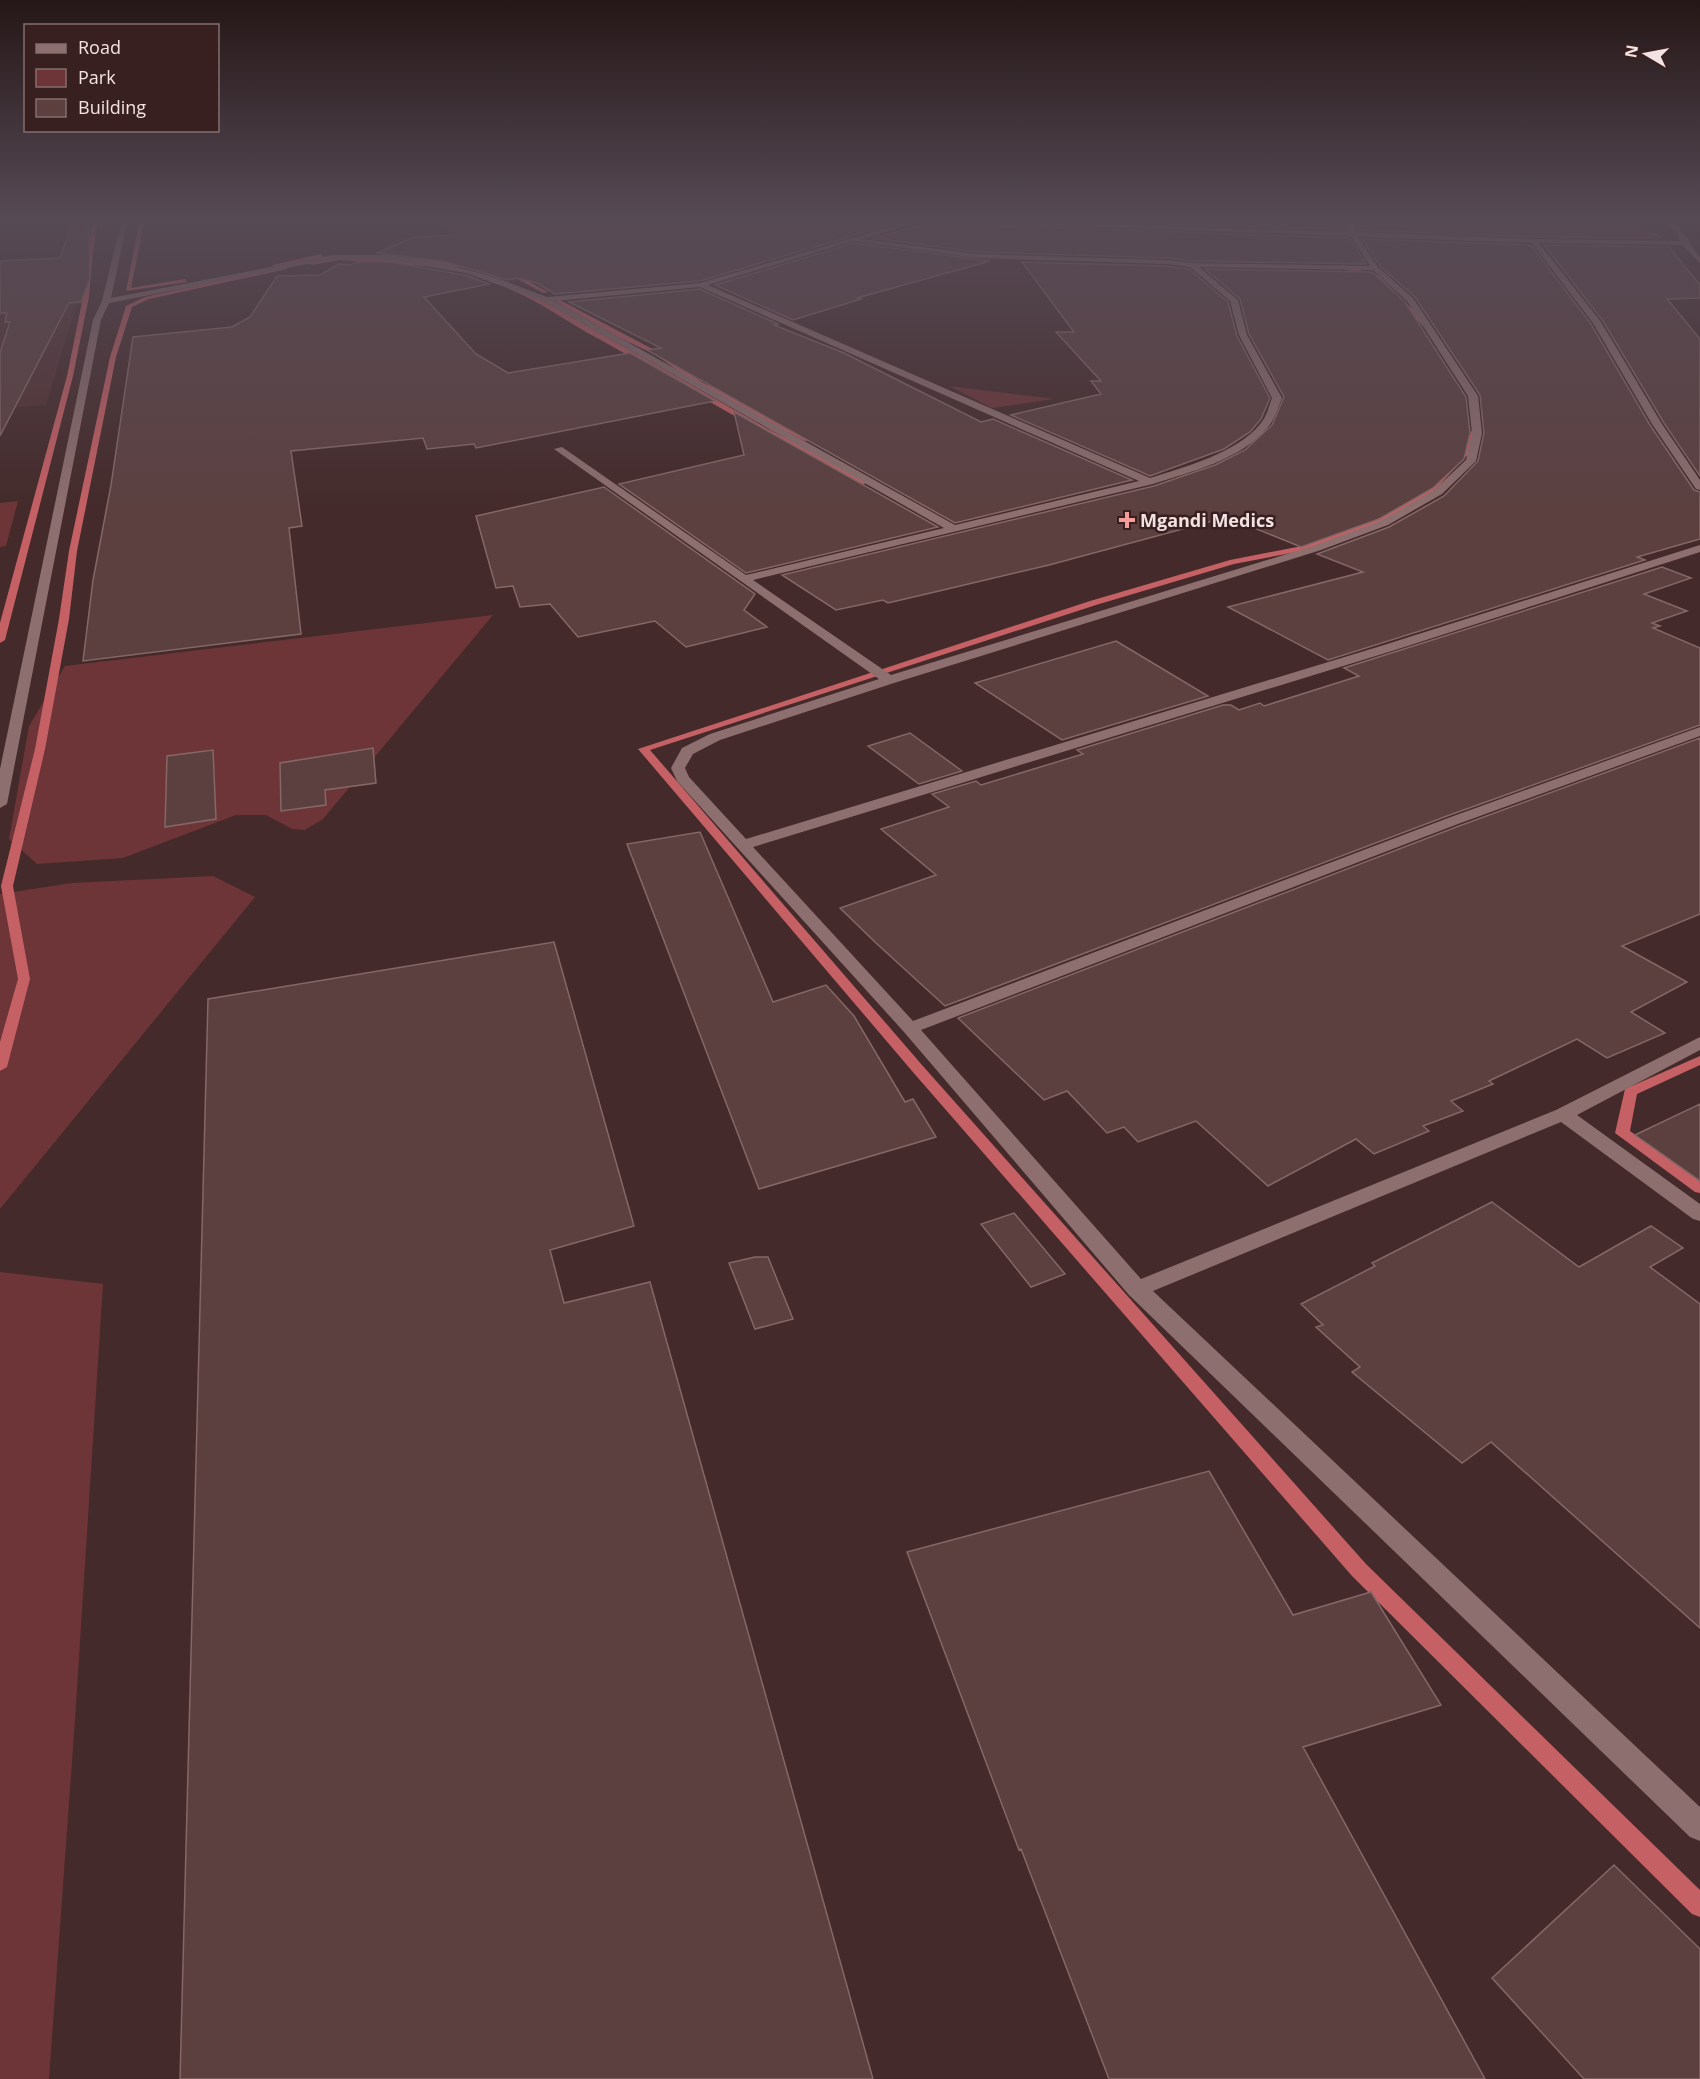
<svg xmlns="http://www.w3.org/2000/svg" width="1700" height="2079" viewBox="0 0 1700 2079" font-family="'Open Sans',sans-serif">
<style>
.built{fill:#523132}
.green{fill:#6d3538}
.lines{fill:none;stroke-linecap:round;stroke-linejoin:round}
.stream{fill:#c56065;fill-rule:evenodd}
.building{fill:#5c4040;stroke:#846766;stroke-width:1.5}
.minor{fill:#8d6f6f;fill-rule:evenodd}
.poi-dot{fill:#f59b9c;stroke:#392020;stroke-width:2}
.labels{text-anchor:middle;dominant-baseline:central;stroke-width:5;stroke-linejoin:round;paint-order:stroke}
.far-poi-label{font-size:18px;font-weight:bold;fill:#f3e2e2;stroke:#392020;text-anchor:start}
</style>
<rect width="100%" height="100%" fill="#442a2a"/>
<path class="built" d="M77 303 46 405 0 409V308Z"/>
<path class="green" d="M949 386 1054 399 992 408Z
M18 501 6 546 0 547V503Z
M493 615 323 819 305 830 292 829 266 815H236L123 858 37 864 9 839 29 726 65 666Z
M213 876 255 897 0 1209V894L72 883Z
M0 1272 103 1284 75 1720 49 2079H0Z"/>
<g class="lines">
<path class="stream" d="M94 218H99L93 250 89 297 73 376 5 640 0 643V623L67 376 83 297 87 250Z
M140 218H145L131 288 185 279 187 282 126 291Z
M321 254 323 257 275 267 272 265Z
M340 256 424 262 427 264 424 266 340 260 312 265 309 263Z
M413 258 467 264 470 266 467 268 415 261Z
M1342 265 1378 275 1427 324V326H1423L1374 277 1340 268Z
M285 266 287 269 149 299 132 307 116 357 77 551 69 619 45 749 13 886 30 979 7 1067 0 1071V1042L18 979 1 886 35 749 59 619 69 551 110 357 126 306 145 297Z
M508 272H512L548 292 543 293 508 274Z
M507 286 533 295 766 428 870 482 863 484C772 440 687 388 599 339 568 323 540 301 507 288Z
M558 299 658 352 703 383 730 395 812 439 805 441 699 385 654 354 620 338 556 302Z
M1471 431 1478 433 1475 447 1428 497 1397 516 1353 533 1302 551 1234 564 1096 605 650 750 922 1065 1366 1564 1700 1890V1917L1692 1914 1352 1576 912 1071 638 749 1090 601 1230 560 1297 547 1347 529 1391 512 1422 493 1468 444Z
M1700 1056V1065L1637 1094 1630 1131 1700 1181V1193L1695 1192 1615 1133 1625 1089Z"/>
</g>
<path class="building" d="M74 218H88L90 278 81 302 69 303 0 436V353L10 322H5L7 313H0V261L60 258Z
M444 218H912L700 281 555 294 537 283 517 278 508 280 442 261 377 253 411 238 451 235Z
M999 218H1347V230Z
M1357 218H1622L1662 238 1534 237 1357 230Z
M929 223 1350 238 1366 264 1192 261 1167 258 977 252 873 238Z
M1362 239 1531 245 1591 324 1650 425 1694 490 1700 492V539L1637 557 1645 560 1328 660 1228 607 1363 572 1317 554 1389 527 1444 496 1478 461 1484 433 1480 395 1415 297 1380 266Z
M854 243 990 261 857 298 861 299 793 320 715 285Z
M1544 245 1669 247 1700 285V298L1667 299 1700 339V476L1664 423 1603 321Z
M357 262H389L465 275 489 284 424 297 476 354 508 373 630 353 715 401 476 448 474 444 427 449 423 438 291 451 302 526 289 528 301 634 83 661 93 580 111 485 133 337 232 327 250 317 277 276 320 275 339 264 350 265Z
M1022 262 1167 266 1189 269 1228 302 1237 336 1270 398 1261 419 1250 432 1224 449 1150 476 1011 415 1101 394 1091 381H1101L1056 332H1074Z
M1205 269 1372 272 1405 302 1466 397 1470 433 1464 459 1433 488 1379 519 1301 547 1227 517 1049 565 939 591 888 603 883 600 836 610 782 575 1154 486 1215 465 1245 450 1272 425 1284 397 1249 334 1240 299Z
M700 289 778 324 774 325 844 353 981 422 993 419 1132 480 955 523 647 350 661 348 569 302Z
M734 412 938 527 746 573 619 484 744 455Z
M604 487 755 594 744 610 767 627 686 647 655 621 578 637 550 604 520 607 513 586 496 588 476 516Z
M1662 567 1691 578 1644 594 1687 611 1652 623 1660 626 1653 628 1700 648V725L1447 816 945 1006 876 943 840 908 936 875 881 829 949 807 932 794 976 781 981 785 1083 754 1077 750 1223 705H1231L1239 710 1260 703 1264 706 1359 676 1344 668Z
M1116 641 1208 696 1062 740 975 683Z
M910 733 962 771 919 784 868 746Z
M1700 738V914L1622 946 1687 982 1631 1012 1665 1033 1607 1058 1577 1039 1489 1081 1493 1084 1451 1101 1463 1111 1423 1126 1429 1131 1374 1154 1356 1139 1268 1186 1196 1121 1138 1142 1124 1127 1107 1133 1067 1091 1044 1100 958 1018 1459 826Z
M373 748 376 783 325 790 326 805 281 811 280 763Z
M213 750 216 819 165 827 167 756Z
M700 832 773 1002 826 985 854 1016 905 1102 913 1099 936 1137 759 1189 627 844Z
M554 942 634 1226 550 1250 564 1303 650 1282 873 2079H180L208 999Z
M1700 1104V1181L1635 1135Z
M1492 1202 1579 1267 1651 1226 1683 1248 1650 1267 1700 1304V1628L1491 1442 1462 1463 1352 1372 1360 1367 1316 1327 1323 1325 1301 1304 1375 1266 1372 1263Z
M1014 1213 1065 1274 1031 1287 981 1224Z
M755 1257H768L793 1319 755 1329 729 1263Z
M1209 1471 1293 1615 1371 1592 1441 1705 1303 1747 1485 2079H1109L1021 1849 1019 1850 907 1552Z
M1614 1865 1700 1949V2079H1584L1492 1978Z"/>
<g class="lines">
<path class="minor" d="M122 218H128L111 298 333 255H389L442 263 497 278 547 297 700 283 921 218 1349 232V218H1355V232L1534 239 1680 241 1677 232 1656 218C1682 218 1686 241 1700 257V263L1682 245 1539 243 1601 322 1662 424 1700 480V490L1696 489 1652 424 1593 323 1532 243 1358 237 1378 267 1413 298 1478 396 1482 433 1476 461 1442 494 1388 525 1321 550 894 683 720 740 693 754 685 768 689 777 746 839 1384 645 1700 545V552L1392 651 753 847 913 1021 1448 818 1700 727V736L1458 824 921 1030 1141 1279 1556 1110 1700 1037V1050L1577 1115 1700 1204V1221L1693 1219 1561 1122 1153 1291 1700 1807V1841L1690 1837 1129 1295 904 1032 677 781 671 768 682 748 710 734 879 679 554 449 562 447 746 575 944 528 543 301 466 273 389 260 333 259 109 303 101 320 7 804 0 808V769L93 320 102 301ZM929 221 1351 236 1370 266 1192 263 1167 260 977 254 862 239 911 224ZM854 241 977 258 1167 264 1190 267 1230 301 1239 335 1272 398C1269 406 1267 416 1261 423 1238 453 1184 467 1150 478L708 285ZM1199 267 1373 270 1407 301 1468 396 1472 433 1466 460 1434 490 1380 521 1313 546 891 675 753 580 1153 484C1190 472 1241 460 1268 427 1275 419 1278 408 1282 398L1247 335 1238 300ZM700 287 1139 481 955 525 554 301Z"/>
</g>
<linearGradient id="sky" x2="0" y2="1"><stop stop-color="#251717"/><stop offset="0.43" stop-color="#564a55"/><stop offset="1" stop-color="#564a55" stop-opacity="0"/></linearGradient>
<rect width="1700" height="509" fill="url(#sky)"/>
<path class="poi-dot" d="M1124 511h6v6h6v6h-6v6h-6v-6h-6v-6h6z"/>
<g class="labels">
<g class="far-poi-label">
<text x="1140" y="520">Mgandi Medics</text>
</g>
</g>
<rect x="24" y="24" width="195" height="108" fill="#392020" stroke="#836e6e" stroke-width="1.5"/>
<rect x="36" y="44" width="30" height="9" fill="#8d6f6f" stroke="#836e6e" stroke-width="1.5"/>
<text x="78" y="54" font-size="18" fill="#f3e2e2">Road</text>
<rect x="36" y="69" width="30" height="18" fill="#6d3538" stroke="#836e6e" stroke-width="1.5"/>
<text x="78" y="84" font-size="18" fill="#f3e2e2">Park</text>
<rect x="36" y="99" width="30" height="18" fill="#5c4040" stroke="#836e6e" stroke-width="1.5"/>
<text x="78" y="114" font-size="18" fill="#f3e2e2">Building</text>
<g transform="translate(1646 54) rotate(280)" stroke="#392020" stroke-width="4.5" paint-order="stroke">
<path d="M0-4.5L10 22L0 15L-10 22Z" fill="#f3e2e2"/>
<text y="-9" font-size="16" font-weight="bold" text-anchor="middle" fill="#f3e2e2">N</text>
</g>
</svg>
